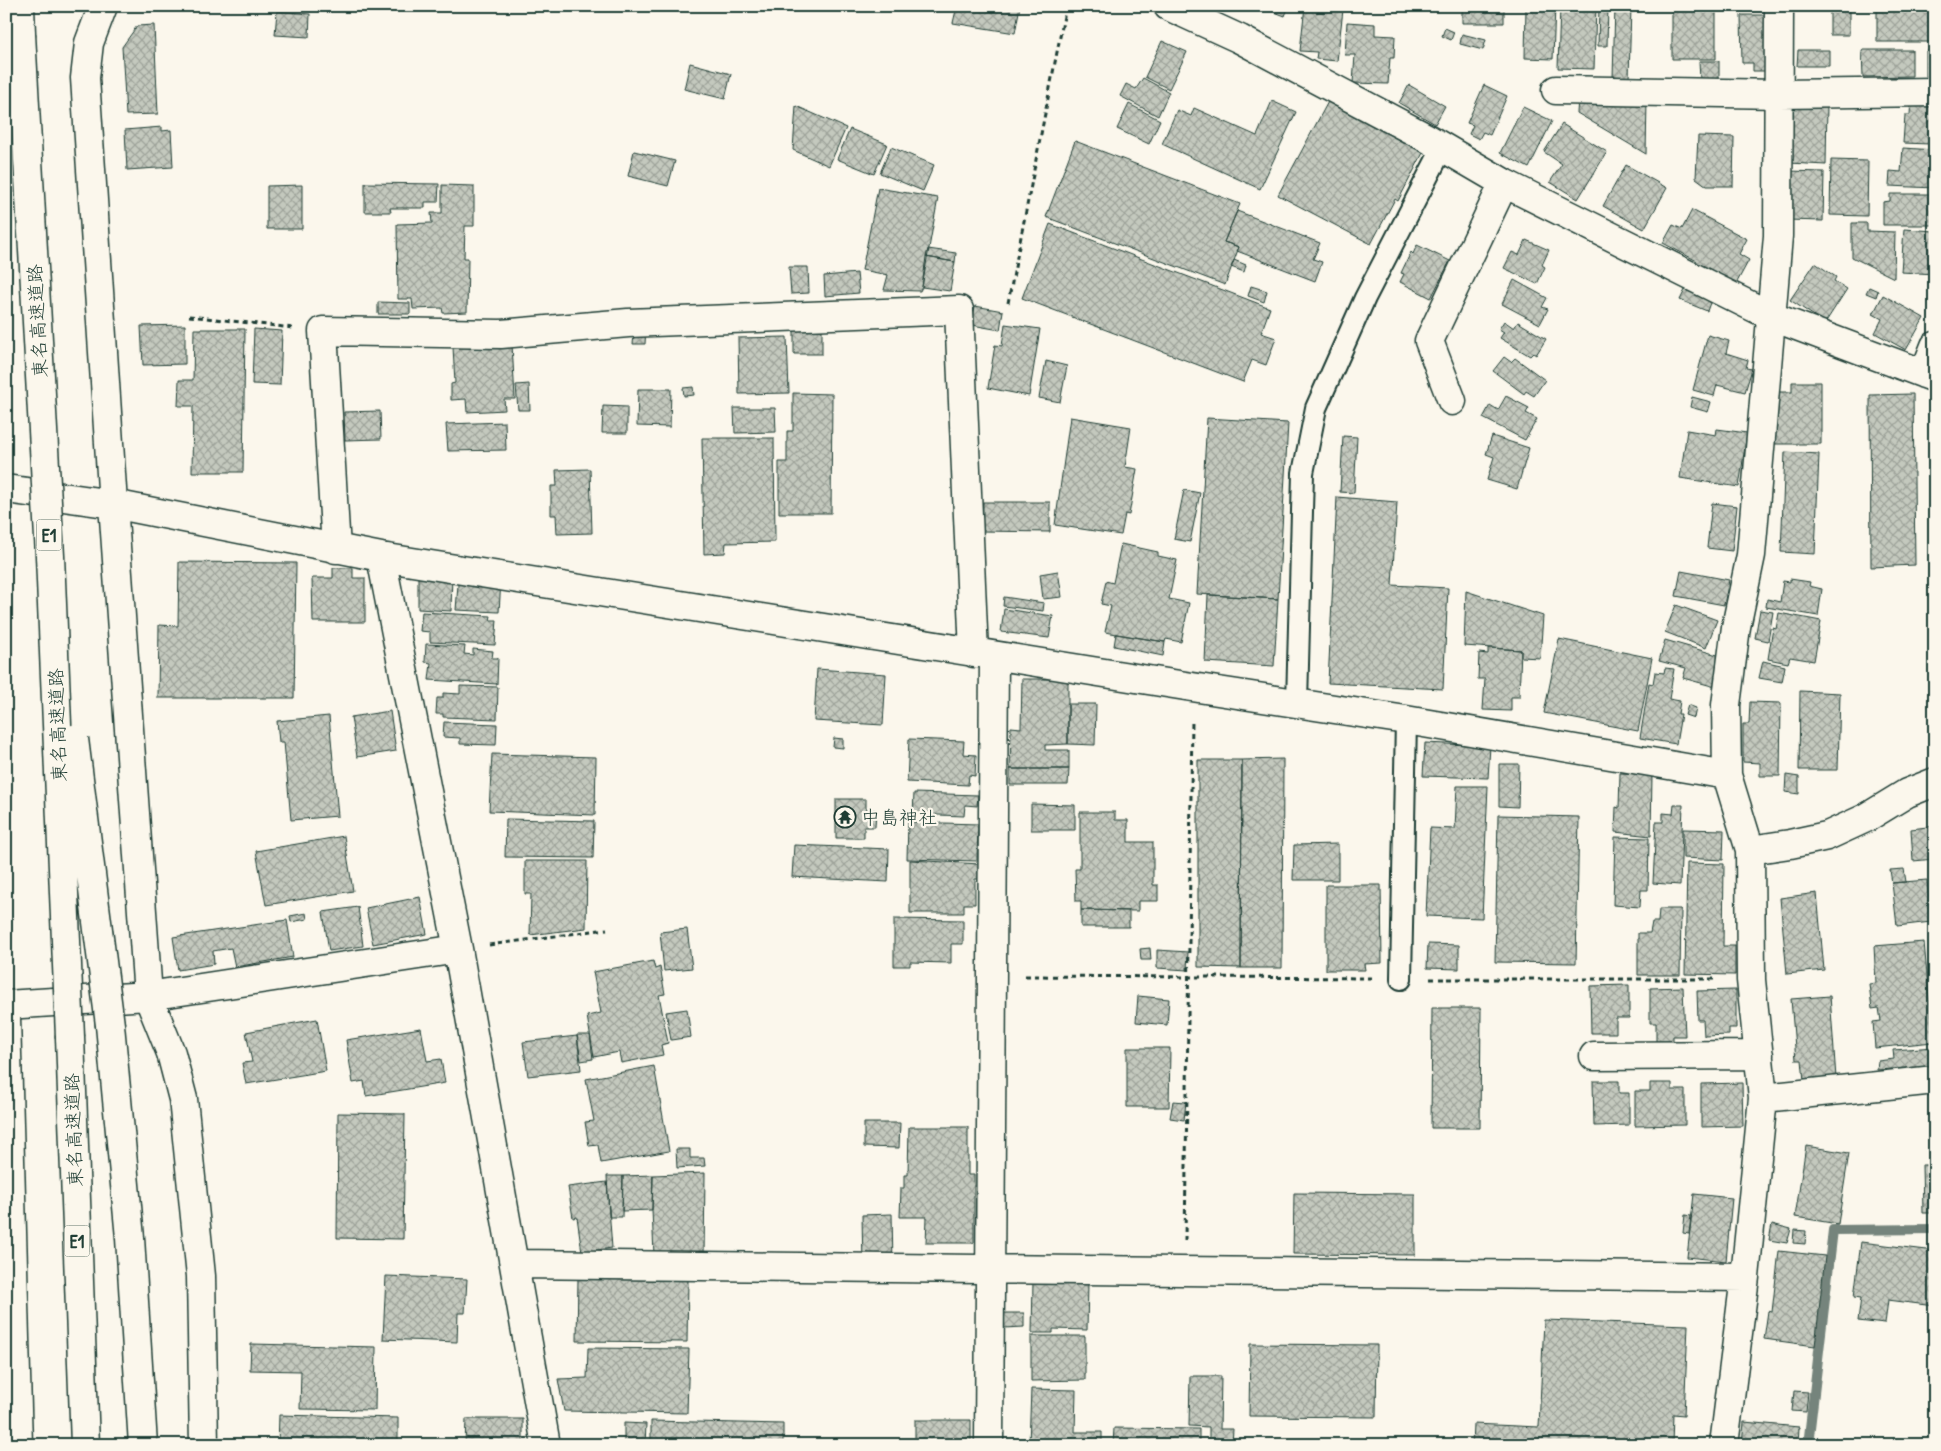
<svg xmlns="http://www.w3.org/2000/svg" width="1941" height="1451" viewBox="0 0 1941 1451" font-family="'Patrick Hand','Klee One',sans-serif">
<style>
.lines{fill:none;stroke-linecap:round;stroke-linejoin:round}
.stream{stroke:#74847b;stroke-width:10}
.building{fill:url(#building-cross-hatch);stroke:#1f3d34}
.lane-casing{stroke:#1f3d34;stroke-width:24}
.street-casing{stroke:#1f3d34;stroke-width:31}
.highway-casing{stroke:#1f3d34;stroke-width:31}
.path{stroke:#1f3d34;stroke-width:3;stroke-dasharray:5 4;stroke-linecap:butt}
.lane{stroke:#fbf7ec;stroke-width:20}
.street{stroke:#fbf7ec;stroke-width:28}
.highway{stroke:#fbf7ec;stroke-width:28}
.highway-bridge-casing{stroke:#1f3d34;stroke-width:31;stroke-linecap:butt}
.highway-bridge{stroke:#fbf7ec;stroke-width:28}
.labels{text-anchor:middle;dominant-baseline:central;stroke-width:4.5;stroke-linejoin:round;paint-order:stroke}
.shield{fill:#fbf7ec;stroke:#61756b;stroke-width:1}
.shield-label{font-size:18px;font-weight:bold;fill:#1f3d34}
.street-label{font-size:19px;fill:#1f3d34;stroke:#fbf7ec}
.poi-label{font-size:19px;fill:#1f3d34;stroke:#fbf7ec;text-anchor:start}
</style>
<defs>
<pattern id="building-cross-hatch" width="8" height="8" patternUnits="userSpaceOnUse" patternTransform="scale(1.25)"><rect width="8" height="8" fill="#c4c9be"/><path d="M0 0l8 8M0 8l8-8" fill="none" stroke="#9fa49b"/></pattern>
</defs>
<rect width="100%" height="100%" fill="#fbf7ec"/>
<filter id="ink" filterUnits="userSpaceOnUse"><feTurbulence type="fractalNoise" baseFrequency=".02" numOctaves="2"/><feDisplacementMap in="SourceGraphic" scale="10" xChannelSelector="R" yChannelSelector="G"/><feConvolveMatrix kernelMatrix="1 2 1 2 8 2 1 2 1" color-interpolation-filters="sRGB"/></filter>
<g filter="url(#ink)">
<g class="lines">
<path class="stream" d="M1808 1445 1833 1230 1935 1229"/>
</g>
<path class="building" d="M957 6H1020L1015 33 953 23Z
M1259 6H1289L1285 16Z
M1305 6 1343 10 1337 61 1316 59 1317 52 1300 51Z
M1462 6H1504V23H1462Z
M1526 6H1555L1553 59 1525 58Z
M1560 6H1596L1594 69 1558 68Z
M1599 6H1608L1607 46H1598Z
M1615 6H1631L1629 79 1613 78Z
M1672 6H1716V59H1672Z
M1877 6H1935V42H1877Z
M1849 7V35H1830V8Z
M277 11 310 14 309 37 275 35Z
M1741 15H1768V71H1753V63H1742Z
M1347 22 1375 24V35L1395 36 1394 58H1390L1388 84 1353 83 1355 55H1345Z
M154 25 158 114 126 115 122 47 137 26Z
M1445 28 1454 32 1451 40 1442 36Z
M1462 34 1486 40 1483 50 1460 44Z
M1162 41 1187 52 1169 89 1145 77Z
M1798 50H1829V66H1797Z
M1862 50H1912V76L1863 77Z
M1926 51H1935V76H1926Z
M1699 61H1719V80H1700Z
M690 63 731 74 725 99 684 89Z
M1143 78 1169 92 1158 116 1120 96 1126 84 1136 89Z
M1409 85 1445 106 1435 124 1399 103Z
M1484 85 1507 96 1490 135 1483 132 1479 139 1469 134 1473 125 1467 123Z
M1330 98 1425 149 1398 201 1395 199 1371 244 1278 195Z
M1578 98 1647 100 1646 154 1577 113Z
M1911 98 1935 100V133H1931L1930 144 1903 143 1905 115H1910Z
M1272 101 1296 112 1260 189 1162 144 1177 110 1191 116 1194 108 1257 136Z
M1791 102 1827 103 1826 165 1789 163Z
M1129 104 1160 120 1149 144 1117 129Z
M796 106 846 128 829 166 793 150Z
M1523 107 1552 121 1529 168 1500 153Z
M1562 124 1607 152 1578 199 1550 182 1562 164 1544 152Z
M162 127V131L171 130 173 167 127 170 125 130Z
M850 129 887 144 874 174 837 159Z
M1698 136 1734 137 1733 186H1707L1696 178Z
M1075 141 1240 204 1224 242 1239 247 1225 285 1046 217Z
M891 147 934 165 923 191 880 173Z
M1903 148 1935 150V188L1889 186 1890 171 1901 172Z
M634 151 675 161 668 186 628 176Z
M1831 160 1868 161 1867 216 1830 215Z
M1626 165 1667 188 1644 229 1603 206Z
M1788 171 1824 172 1823 221 1787 220Z
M365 183 439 184 438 202H425V208H390L391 212H365Z
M302 185V229H267V186Z
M442 185 474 186V226H465L464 258H468L467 312 443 313 442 308 413 309 412 299H398L397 224 432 223 431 213H442Z
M878 188 938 198 922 287 920 291 884 290 888 275 862 270Z
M1890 194H1932V225H1883V202L1890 201Z
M1692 210 1747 239 1739 254 1749 260 1736 284 1696 263 1697 261 1663 243 1673 225 1682 229Z
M1237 211 1320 243 1313 259 1322 262 1315 281 1237 251 1239 247 1224 242Z
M1852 223H1867V231L1895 232 1894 278 1852 257Z
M1050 224 1270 308 1261 333 1276 338 1266 365 1252 360 1243 382 1022 298Z
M1904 229 1935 231V274L1901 272Z
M1526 240 1549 250 1542 265 1545 267 1537 284 1504 268 1512 252 1519 255Z
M1417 245 1450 261 1431 298 1400 282 1404 274 1401 273 1411 252 1413 254Z
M928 249 956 253 955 262 926 257Z
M926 257 955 262 950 291 922 287Z
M1234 260 1246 265 1244 272 1231 267Z
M1815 263 1836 277 1834 281 1847 289 1825 323 1790 300Z
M789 267H808L809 293 791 294Z
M857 273 859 293 825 296 824 276Z
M1514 280 1547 298 1542 307 1548 309 1540 324 1502 304Z
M1251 286 1267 291 1264 302 1248 296Z
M1869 287 1878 291 1876 297 1866 293Z
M1685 290 1711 300 1707 311 1680 300Z
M1883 295 1924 318 1906 350 1875 333 1882 319 1873 314Z
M378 302 410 303V314H378Z
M975 306 1003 311 1000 330 972 325Z
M1504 321 1514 328 1518 322 1546 339 1536 355 1533 353 1530 356 1500 338 1504 332 1499 329Z
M1005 324 1040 329 1029 396 988 388 995 345 1002 346Z
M185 325V364L143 365 141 326Z
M635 326 646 327 645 344H633Z
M822 326V354H794V327Z
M194 329H245L243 472H192L193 406H178L179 380H193Z
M254 329 282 331 280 385 252 384Z
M1708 335 1729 341 1726 353 1748 360 1746 368 1752 369 1745 392 1717 385 1714 396 1693 390Z
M787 337 789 393 739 394 738 338Z
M512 344 515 399H504L505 410 467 412 466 399 451 400V384L455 383 453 347Z
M1504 357 1511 362 1515 358 1545 380 1534 396 1526 391 1524 394 1493 371Z
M1046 361 1067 366 1060 402 1039 398Z
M1792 382H1821V444H1775L1776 392H1792Z
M529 384 530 410H518L516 385Z
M693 387 694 395 684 396 683 388Z
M638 389H671L670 427 637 426Z
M793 393 832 394 831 513H779V462H787V431H793Z
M1913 394 1915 565 1871 567 1870 395Z
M1506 396 1529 408 1526 413 1537 419 1525 440 1483 418 1490 405 1498 410Z
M1692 397 1711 402 1708 412 1690 407Z
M603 406 627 407V433H602Z
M734 408H775L776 432 735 433Z
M380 411 381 439 345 440 344 412Z
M1070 417 1131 427 1125 467 1137 469 1129 515 1125 514 1121 535 1055 525Z
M1207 418 1288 423 1278 599 1197 594Z
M505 422 506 450 448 451 446 424Z
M1717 429 1747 433 1739 487 1680 478 1687 430 1716 435Z
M1343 436 1357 437 1354 493 1340 492Z
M1492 436 1529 448 1517 489 1487 480 1494 457 1486 454Z
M702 438H774L775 542 726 543 725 553 704 554Z
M1785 452 1819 454 1815 554 1781 552Z
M590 469 592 533 557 534 556 515H551V486H557L556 470Z
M1184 490 1200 493 1190 542 1174 539Z
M1337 497 1397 502 1392 585 1448 588 1443 689 1328 683Z
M983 502H1050V532L982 531Z
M1712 503 1737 506 1732 551 1707 548Z
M1121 544 1158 552V556L1177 560 1169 599 1189 603 1181 642 1166 639 1165 642 1105 632 1111 606 1101 604 1106 581 1113 583Z
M179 562 296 563 294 698H158L159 625 178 626Z
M333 568H353V578H365V622H313L312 578H333Z
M1058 571 1062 597 1043 599 1040 574Z
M1681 571 1729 580 1724 605 1676 596Z
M459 572 501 580 499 612 456 610Z
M418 573H452L451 611 418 609Z
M1790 579 1810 582 1809 586 1822 589 1818 616 1766 607 1767 599 1780 602 1783 581 1790 582Z
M1466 591 1543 616 1540 658 1521 657V650L1464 646Z
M1208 595 1278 599 1274 666 1205 662Z
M1004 597 1044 603 1043 611 1003 606Z
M1676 605 1717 620 1706 648 1665 632Z
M1004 609 1053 616 1049 638 1001 632Z
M1760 610 1773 612 1768 641 1755 638Z
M422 612 491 616 490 620H497L495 645 430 642V632L420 631Z
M1779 613 1821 621 1814 661 1790 657 1788 663 1768 659 1773 628 1776 629Z
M1116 634 1165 642 1163 656 1114 646Z
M1559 639 1652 658 1638 731 1544 713Z
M1665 640 1728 658 1719 688 1683 678 1686 668 1659 661Z
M426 644 465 646 464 654 473 655V649L493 651 492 658H498L497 684 429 680 431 663 425 662Z
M1488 648 1521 650 1519 697H1511V711L1483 710 1485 679H1478L1479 653 1488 654Z
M1763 661 1785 666 1782 682 1759 678Z
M1665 668 1674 669 1669 699 1680 701 1678 714H1681L1676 744 1640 738 1649 683 1653 684 1655 672 1664 673Z
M817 669 886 674 883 725 814 721Z
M1022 679H1068V744L1045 745V750H1069V769H1010L1011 727 1021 728Z
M460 686 498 687 497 719 443 717V714H436L437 698H443V693L460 694Z
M1800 691 1840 693 1838 770H1799Z
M1750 702 1781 703 1780 776H1760V763L1743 762V724H1749Z
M1068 704H1096L1095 745 1068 744Z
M1688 705 1696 708 1694 718 1685 715Z
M390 711 396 751 357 757 351 717Z
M329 716 338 816 291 820 284 742H279L277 721Z
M444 722 497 724 496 745 460 744V738L443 737Z
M834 738 843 739V748L833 747Z
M909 739 964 741 963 754 976 755 975 776 969 775 968 785 907 782Z
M1425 743 1490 746 1488 778 1423 776Z
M492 754 596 757 595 815 489 811Z
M1283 759 1282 968H1241L1242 760Z
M1198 760H1242L1241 968 1198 967Z
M1499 764H1519L1518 807 1499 806Z
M1010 769H1069L1068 785H1010Z
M1620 773 1652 774 1651 836 1615 832 1616 807 1619 808Z
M1786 775 1799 777V794L1785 792Z
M1457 786H1488L1482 918 1426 916 1430 828 1455 829Z
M914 793 978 795 977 806 965 805 964 816 913 814Z
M836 799H866V809L876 810 875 827H864V838H836Z
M1031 804 1075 805V830H1031Z
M1674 805H1683L1680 885 1653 883 1656 822H1663V813L1673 814Z
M1080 812H1115V820H1128V842H1153V885H1158V901H1138V911L1081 910V901H1076L1075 869H1080Z
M1498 815 1579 817 1576 963 1495 962Z
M506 819 594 821 593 858 505 857Z
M908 822 978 824 977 861 907 859Z
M1935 826V859L1913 861 1911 829Z
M1683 829 1724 830 1723 860 1683 858Z
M344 836 353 891 266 905 256 851Z
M1615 837 1649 838 1648 890H1641L1640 907 1613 905Z
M1338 844V880H1293L1294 845Z
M794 845 889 849 888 882 792 877Z
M910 860 980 864V879H975V904H964V913H910Z
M525 861H587L586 928 530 935 531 894H525Z
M1687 863 1724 864 1723 946H1735V975L1685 974Z
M1904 869 1906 882 1892 883 1890 870Z
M1927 880 1931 922 1897 926 1892 883Z
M1326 885H1381L1382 963 1364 964 1365 970H1326Z
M1817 893 1824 970 1787 974 1780 898Z
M420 897 427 934 373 944 366 908Z
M358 907 363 946 329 951 323 912Z
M1659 909H1681L1680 975H1638V933H1650L1652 922H1658Z
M1081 910 1129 911V927H1081Z
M306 913 307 919 291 922 290 916Z
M894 919 963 920V944H951V963L910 962V966H894Z
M287 920 293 957 235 967 231 948 213 951 214 964 178 970 173 937Z
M687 929 692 968 664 971 660 932Z
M1924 942 1933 1042 1875 1048 1873 1022 1881 1021 1879 1008 1872 1009 1869 984 1876 983 1874 946Z
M1428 944 1459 945V969L1427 968Z
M1150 948 1151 960H1141L1140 949Z
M1157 950 1188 952 1187 970 1157 968Z
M653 961 655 969 660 967 665 994 659 995 668 1043 661 1045 663 1055 621 1063 619 1052 594 1057 587 1016 601 1013 593 972Z
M1629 985V1018H1616V1033H1591L1590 986Z
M1683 987 1685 1036H1673V1042L1656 1043V1023H1650V988Z
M1736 990V1028H1729V1035L1704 1036 1703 1020H1698L1697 991Z
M1138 996 1169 999 1167 1025 1136 1022Z
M1830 996 1836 1078 1804 1081 1802 1060H1796L1791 999Z
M1432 1008H1481L1480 1128H1431Z
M687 1009 691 1037 671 1040 666 1012Z
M317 1019 326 1071 246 1084 242 1063 252 1062 246 1032Z
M421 1028 427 1061 441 1059 445 1083 366 1096 364 1081 353 1083 346 1040Z
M577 1035H590L593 1059 581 1061Z
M577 1036 581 1070 528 1076 523 1042Z
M1935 1047V1066L1877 1070 1878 1061 1894 1059 1893 1050Z
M1127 1048H1170L1169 1107H1127Z
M654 1066 669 1151 601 1163 598 1145 589 1146 585 1122 594 1121 586 1079Z
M1593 1081H1619V1093H1629V1125L1594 1126Z
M1650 1083H1672V1090H1685V1125L1635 1126V1091H1650Z
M1742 1083 1743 1126 1701 1127V1084Z
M1173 1101 1186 1102 1184 1120 1170 1118Z
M338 1113 405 1114 403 1239 337 1238Z
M864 1123H900L899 1148 864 1147Z
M909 1127H968V1175H974V1243H926L927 1217H900L901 1188H904V1175H908Z
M1806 1146 1849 1153 1838 1224 1795 1217Z
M676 1149H690V1158H704L705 1166 677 1168Z
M1922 1165H1935V1213H1923Z
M705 1173 704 1256 654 1255 652 1210 653 1175Z
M653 1175 652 1210 622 1211 623 1176Z
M607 1176H623L622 1217H609Z
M607 1182 612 1248 582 1252 577 1217 573 1218 568 1187Z
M1294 1193 1415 1194V1255L1293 1254Z
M1694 1194 1732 1198 1726 1261 1687 1257Z
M892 1214 893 1265 863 1266 862 1215Z
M1685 1215 1691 1216 1689 1234 1683 1233Z
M1772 1224 1791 1229 1787 1243 1769 1240Z
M1794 1230 1806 1231 1805 1244 1793 1243Z
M1861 1242 1935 1251V1306L1888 1300 1885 1324 1858 1321 1861 1298 1854 1297Z
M1779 1251 1825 1256 1815 1346 1764 1339 1768 1311 1772 1312Z
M386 1276 467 1279 465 1313H458L457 1342 383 1339Z
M578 1278 688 1280 687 1342 577 1341Z
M1033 1281 1088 1283 1087 1330 1053 1329V1333H1032Z
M1004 1313H1024V1327L1004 1328Z
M1544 1320 1688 1325 1684 1415 1673 1414 1672 1445H1472L1473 1424 1539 1427Z
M1031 1336H1085V1380L1031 1381Z
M251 1344 376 1347 375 1410 300 1409 301 1371 250 1370Z
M1250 1344 1377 1345 1376 1417 1249 1416Z
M588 1348 689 1349 687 1413 564 1411 558 1379 587 1378Z
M1190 1376H1221L1220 1429H1233L1232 1445H1209V1427L1189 1426Z
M1031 1389 1076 1390 1075 1432H1102V1445H1029Z
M1794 1391 1808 1392 1806 1412 1792 1411Z
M279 1415 398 1418V1445H278Z
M466 1419H523V1445H465Z
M915 1420H971V1445H915Z
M651 1421 783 1424V1445H651Z
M1744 1422 1799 1427 1798 1445H1742Z
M624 1423 646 1424 645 1445H624Z
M1114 1428 1199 1429V1445H1113Z"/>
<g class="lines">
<g class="lane-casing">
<path id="lane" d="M1297 703 1303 473 1316 408 1365 298 1443 147
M1401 979 1406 720"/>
</g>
<g class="street-casing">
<path id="street" d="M103 6 89 43 85 78 113 504 148 996 171 1053 183 1099 201 1276 204 1445
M1168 6 1240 39 1427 138 1504 183 1773 317 1935 378
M1556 90 1779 94 1935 92
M1924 374 1935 346
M1452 401 1429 341 1504 183
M6 489 113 504 381 557 1192 687 1406 720 1727 775 1750 850 1751 980 1763 1098 1745 1277 1724 1445
M336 549 323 331 501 334 628 323 959 310 974 653
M381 557 458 949 546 1445
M1727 775 1726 705 1736 627 1751 555 1778 236 1779 6
M1750 850 1790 844 1827 836 1866 818 1907 793 1935 782
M6 1005 148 996 458 949
M1594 1056 1759 1055
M1763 1098 1935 1080
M515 1264 1745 1277
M989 1445 994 656"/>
</g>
<g class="highway-casing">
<path id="highway" d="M20 6 21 34
M6 1018 18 1445
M110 1025 130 1238 143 1445
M70 1037 85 1445"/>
</g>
<path class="path" d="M1008 303 1066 6
M189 316 293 328
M489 945 607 929
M1025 976 1373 978
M1430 979H1718
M1185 1241 1192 720"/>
<use href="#lane" class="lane"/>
<use href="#street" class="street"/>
<use href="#highway" class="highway"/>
<g class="highway-bridge-casing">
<path id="highway-bridge" d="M21 34 50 556 70 1037
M74 739 110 1025"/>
</g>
<use href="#highway-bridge" class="highway-bridge"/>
</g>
</g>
<defs>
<g id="temple-ring" transform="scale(1.125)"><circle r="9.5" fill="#fbf7ec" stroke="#1f3d34" stroke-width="1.5"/><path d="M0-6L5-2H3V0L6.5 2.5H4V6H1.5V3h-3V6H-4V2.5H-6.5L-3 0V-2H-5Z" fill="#1f3d34"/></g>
</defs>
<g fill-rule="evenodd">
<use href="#temple-ring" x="845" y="817"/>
</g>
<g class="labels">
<g class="shield">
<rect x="36.5" y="519.5" width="25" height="31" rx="4"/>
<rect x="64.5" y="1225.5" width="25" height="31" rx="4"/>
</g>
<g class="shield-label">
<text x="49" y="535">E1</text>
<text x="77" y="1241">E1</text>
</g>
<g class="street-label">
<text transform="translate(37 321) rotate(-93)">東名高速道路</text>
<text transform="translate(57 725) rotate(-92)">東名高速道路</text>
<text transform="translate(73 1130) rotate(-92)">東名高速道路</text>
</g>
<g class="poi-label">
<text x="861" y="817">中島神社</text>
</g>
</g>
<rect width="1941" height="1451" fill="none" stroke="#fbf7ec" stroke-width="25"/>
<rect x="12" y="12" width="1916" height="1426" fill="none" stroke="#1f3d34" stroke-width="2" filter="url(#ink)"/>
</svg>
